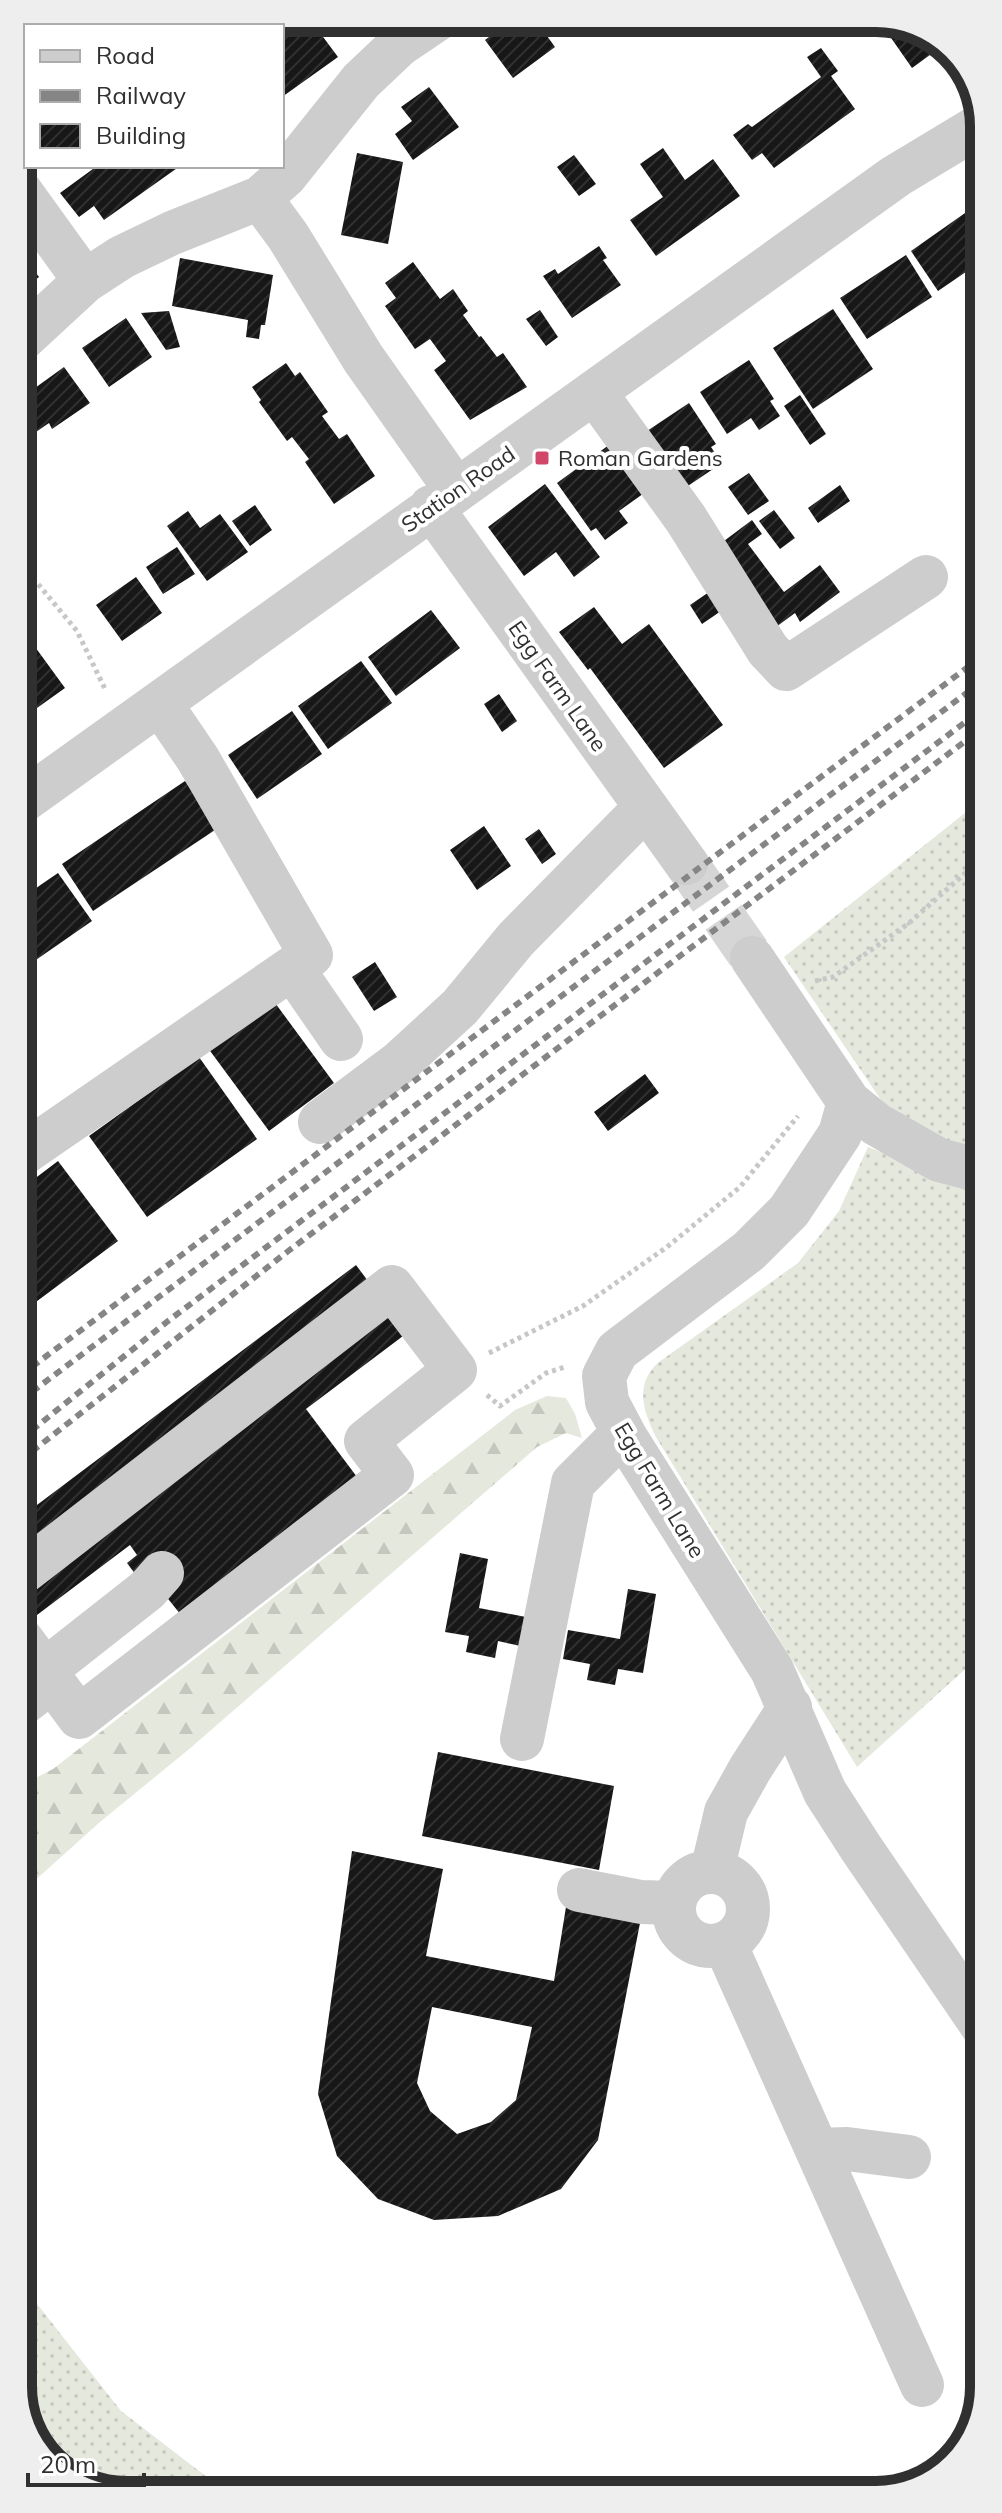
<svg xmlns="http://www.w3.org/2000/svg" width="1002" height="2513" viewBox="0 0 1002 2513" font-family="Mulish,sans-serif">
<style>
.grass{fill:url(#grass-dots)}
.forest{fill:url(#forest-firs)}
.building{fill:url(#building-hatch);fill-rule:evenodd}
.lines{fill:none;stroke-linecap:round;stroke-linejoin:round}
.minor-tunnel{stroke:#d6d6d6;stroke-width:44;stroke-dasharray:44 22;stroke-linecap:butt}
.path{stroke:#c7c7c7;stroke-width:5;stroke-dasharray:4 4;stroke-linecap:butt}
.minor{stroke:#cdcdcd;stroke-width:44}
.rail{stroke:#858585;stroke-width:6;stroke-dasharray:8 6;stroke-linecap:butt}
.poi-dot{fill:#d24769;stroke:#fff;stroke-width:3}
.labels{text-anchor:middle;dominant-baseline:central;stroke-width:8;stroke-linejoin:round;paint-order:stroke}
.poi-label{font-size:22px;fill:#303030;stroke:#fff;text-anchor:start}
.street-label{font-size:22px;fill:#303030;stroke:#fff}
.rim{fill:none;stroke:#303030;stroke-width:10}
</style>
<defs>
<pattern id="grass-dots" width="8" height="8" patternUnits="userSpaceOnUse" patternTransform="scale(2)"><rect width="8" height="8" fill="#e5e8dd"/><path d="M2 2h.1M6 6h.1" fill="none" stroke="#c5c7be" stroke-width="1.8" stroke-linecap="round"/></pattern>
<pattern id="forest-firs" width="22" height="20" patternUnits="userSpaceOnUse" patternTransform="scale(2)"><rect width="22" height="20" fill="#e5e8dd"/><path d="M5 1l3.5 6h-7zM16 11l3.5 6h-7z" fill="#c5c7be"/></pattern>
<pattern id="building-hatch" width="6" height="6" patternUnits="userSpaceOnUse" patternTransform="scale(2)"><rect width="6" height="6" fill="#171717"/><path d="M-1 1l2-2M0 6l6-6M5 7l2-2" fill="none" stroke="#303030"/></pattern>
</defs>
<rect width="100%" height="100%" fill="#fff"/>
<path class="grass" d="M980 801 981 1163 883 1103 784 957Z
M868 1147 947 1178 981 1188 982 1654 857 1767 656 1437C643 1411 634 1384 659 1362L798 1263 839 1211Z
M23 2286 121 2411 229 2494 118 2495 60 2472 24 2421Z"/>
<path class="forest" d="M547 1396 566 1398 575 1414 582 1438 566 1433 537 1447 188 1750 100 1822 22 1892V1785L53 1769 515 1410Z"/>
<path class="building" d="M309 18 338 57 282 97V38Z
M515 18H534L555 47 513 78 485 40Z
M566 18H594L576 31Z
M902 25 942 41 945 44 912 68 889 35Z
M821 48 838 71 831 76 855 109 774 168 762 153 752 160 733 135 748 124 752 127 821 77 807 57Z
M429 87 459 127 413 160 395 134 412 121 401 107Z
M663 148 685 180 713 159 740 196 656 256 630 220 663 197 640 164Z
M357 153 403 162 388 244 341 235Z
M574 155 596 184 579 196 557 167Z
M97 166H180L104 220 94 206 79 217 60 193Z
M975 206 979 212V263L938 291 911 251Z
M599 246 607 258 603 260 621 285 572 318 543 276 555 269 558 274Z
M19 249 39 277 19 292Z
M906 255 932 297 867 339 840 298Z
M180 258 273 275 265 325H261L259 339 246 337 248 320 172 306Z
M413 262 440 299 453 289 468 311 463 315 479 337 481 336 497 357 503 353 527 387 470 420 434 370 446 361 430 339 415 349 385 306 396 298 385 283Z
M833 309 873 369 813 409 773 348Z
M540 310 558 337 546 346 526 319Z
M169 311 180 347 166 350 141 313Z
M126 318 152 357 109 387 82 348Z
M749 360 774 399 770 401 780 416 759 430 751 418 727 434 700 392Z
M286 363 295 376 300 372 328 412 322 416 339 439 347 434 375 476 334 504 305 462 309 459 292 437 287 441 259 402 261 400 252 387Z
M64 367 90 403 52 429 49 423 20 443 30 457 19 465V418L37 406 28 393Z
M800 395 826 434 810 445 784 406Z
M689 403 716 444 711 447 722 463 676 494 638 437Z
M613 442 647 491 619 511 628 523 605 540 596 528 591 531 557 483Z
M749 473 769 501 748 515 728 487Z
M545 484 600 557 574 577 556 552 524 576 488 527Z
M840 485 850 501 818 523 808 508Z
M255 505 272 530 250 546 232 521Z
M774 510 795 538 780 549 759 521Z
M188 511 200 528 220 514 248 552 207 581 167 526Z
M752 520 762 534 748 544 784 592 820 565 840 592 800 622 795 613 772 630 712 550Z
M177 547 195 574 163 594 146 567Z
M136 577 162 613 122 641 96 605Z
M712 590 724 609 702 624 690 605Z
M594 607 622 644 649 624 723 725 664 768 590 668 588 670 559 632Z
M431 610 460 648 396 696 368 657Z
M22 629 65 688 23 718 20 713 19 631Z
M361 661 392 703 328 749 298 706Z
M499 694 517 721 502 732 484 704Z
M292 711 322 754 257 799 228 755Z
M185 781 218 828 93 911 62 864Z
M484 826 511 866 477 890 450 850Z
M539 829 556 854 542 864 525 839Z
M58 873 92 921 20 971V899Z
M375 962 397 997 374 1011 352 977Z
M270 996 334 1083 269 1131 205 1044Z
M199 1057 257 1139 147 1217 89 1136Z
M645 1074 659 1093 608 1131 594 1112Z
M58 1161 118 1241 21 1313V1189Z
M356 1265 407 1333 306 1409 360 1481 181 1615 165 1595 156 1602 127 1563 137 1555 130 1545 33 1618 22 1604 21 1517Z
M460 1553 488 1559 479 1608 531 1618 525 1647 498 1641 495 1658 466 1652 469 1636 445 1632Z
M628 1589 656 1594 643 1673 618 1669 615 1685 587 1680 590 1664 563 1659 568 1630 620 1639Z
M438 1752 614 1786 599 1870 422 1836Z
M352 1851 443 1869 426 1956 554 1981 566 1907 640 1923 598 2140 561 2189 498 2216 434 2220 378 2199 337 2156 318 2094ZM432 2007 532 2027 516 2100 491 2122 457 2134 430 2111 417 2083Z"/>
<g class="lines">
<path class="minor-tunnel" d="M686 863 752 958"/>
<path class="path" d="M122 20 127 26
M19 570 38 584 77 631 106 691
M815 981 833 977 909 923 980 860
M489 1353 583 1306 667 1247 740 1187 798 1116
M487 1395 500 1406 546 1373 565 1367"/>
<path class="minor" d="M18 188 85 281
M260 198 288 236 363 358 456 490
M19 342 85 281 122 257 172 233 260 198 285 176 361 81 399 45 439 18
M595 393 686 519 768 650 786 669 926 577
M431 507 686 863
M20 803 896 176 979 126
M752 958 849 1102 876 1124 939 1160 981 1171
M292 968 341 1039
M849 1102 840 1134 789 1211 749 1251 617 1351 604 1376 607 1402 626 1438 772 1670 825 1792 861 1848 983 2027
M320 1122 399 1063 460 1007 516 939 645 808
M21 1155 311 955 198 759 160 703
M22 1573 392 1287 455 1370 366 1441 392 1475 79 1717 22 1640
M44 1671 147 1590 162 1573
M22 1704 52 1681
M522 1739 573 1483 623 1433
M712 1871 726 1812 750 1769 790 1707
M674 1909a37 37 0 1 1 74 0a37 37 0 1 1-74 0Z
M579 1890 641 1902 673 1903
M725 1944 922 2385
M817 2150 847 2149 909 2157"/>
<path class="rail" d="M21 1375 980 658
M21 1400 980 683
M21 1439 168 1321 980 711
M21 1460 287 1252 980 730"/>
</g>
<rect class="poi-dot" x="534" y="450" width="16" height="16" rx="4"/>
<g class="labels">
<g class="poi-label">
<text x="558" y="458">Roman Gardens</text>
</g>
<g class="street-label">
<text transform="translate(458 489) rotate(-35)">Station Road</text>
<text transform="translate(558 686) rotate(55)">Egg Farm Lane</text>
<text transform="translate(660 1490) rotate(59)">Egg Farm Lane</text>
</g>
</g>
<path d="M0 0H1002V2513H0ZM126 32H876A94 94 0 0 1 970 126V2387A94 94 0 0 1 876 2481H126A94 94 0 0 1 32 2387V126A94 94 0 0 1 126 32Z" fill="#eee" fill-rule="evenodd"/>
<path class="rim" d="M126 32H876A94 94 0 0 1 970 126V2387A94 94 0 0 1 876 2481H126A94 94 0 0 1 32 2387V126A94 94 0 0 1 126 32Z"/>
<rect x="24" y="24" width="260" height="144" fill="#ffffff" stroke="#acacac" stroke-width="2"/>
<rect x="40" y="50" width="40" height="12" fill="#cdcdcd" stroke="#acacac" stroke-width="2"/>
<text x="96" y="64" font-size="24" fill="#303030">Road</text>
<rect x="40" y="90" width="40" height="12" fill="#858585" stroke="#acacac" stroke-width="2"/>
<text x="96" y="104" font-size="24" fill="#303030">Railway</text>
<rect x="40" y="124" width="40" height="24" fill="url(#building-hatch)" stroke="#acacac" stroke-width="2"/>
<text x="96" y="144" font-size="24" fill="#303030">Building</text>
<path d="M28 2473v12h116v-12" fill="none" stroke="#303030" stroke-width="4"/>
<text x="40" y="2473" font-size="24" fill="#303030" stroke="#ffffff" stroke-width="6" paint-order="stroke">20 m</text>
</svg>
